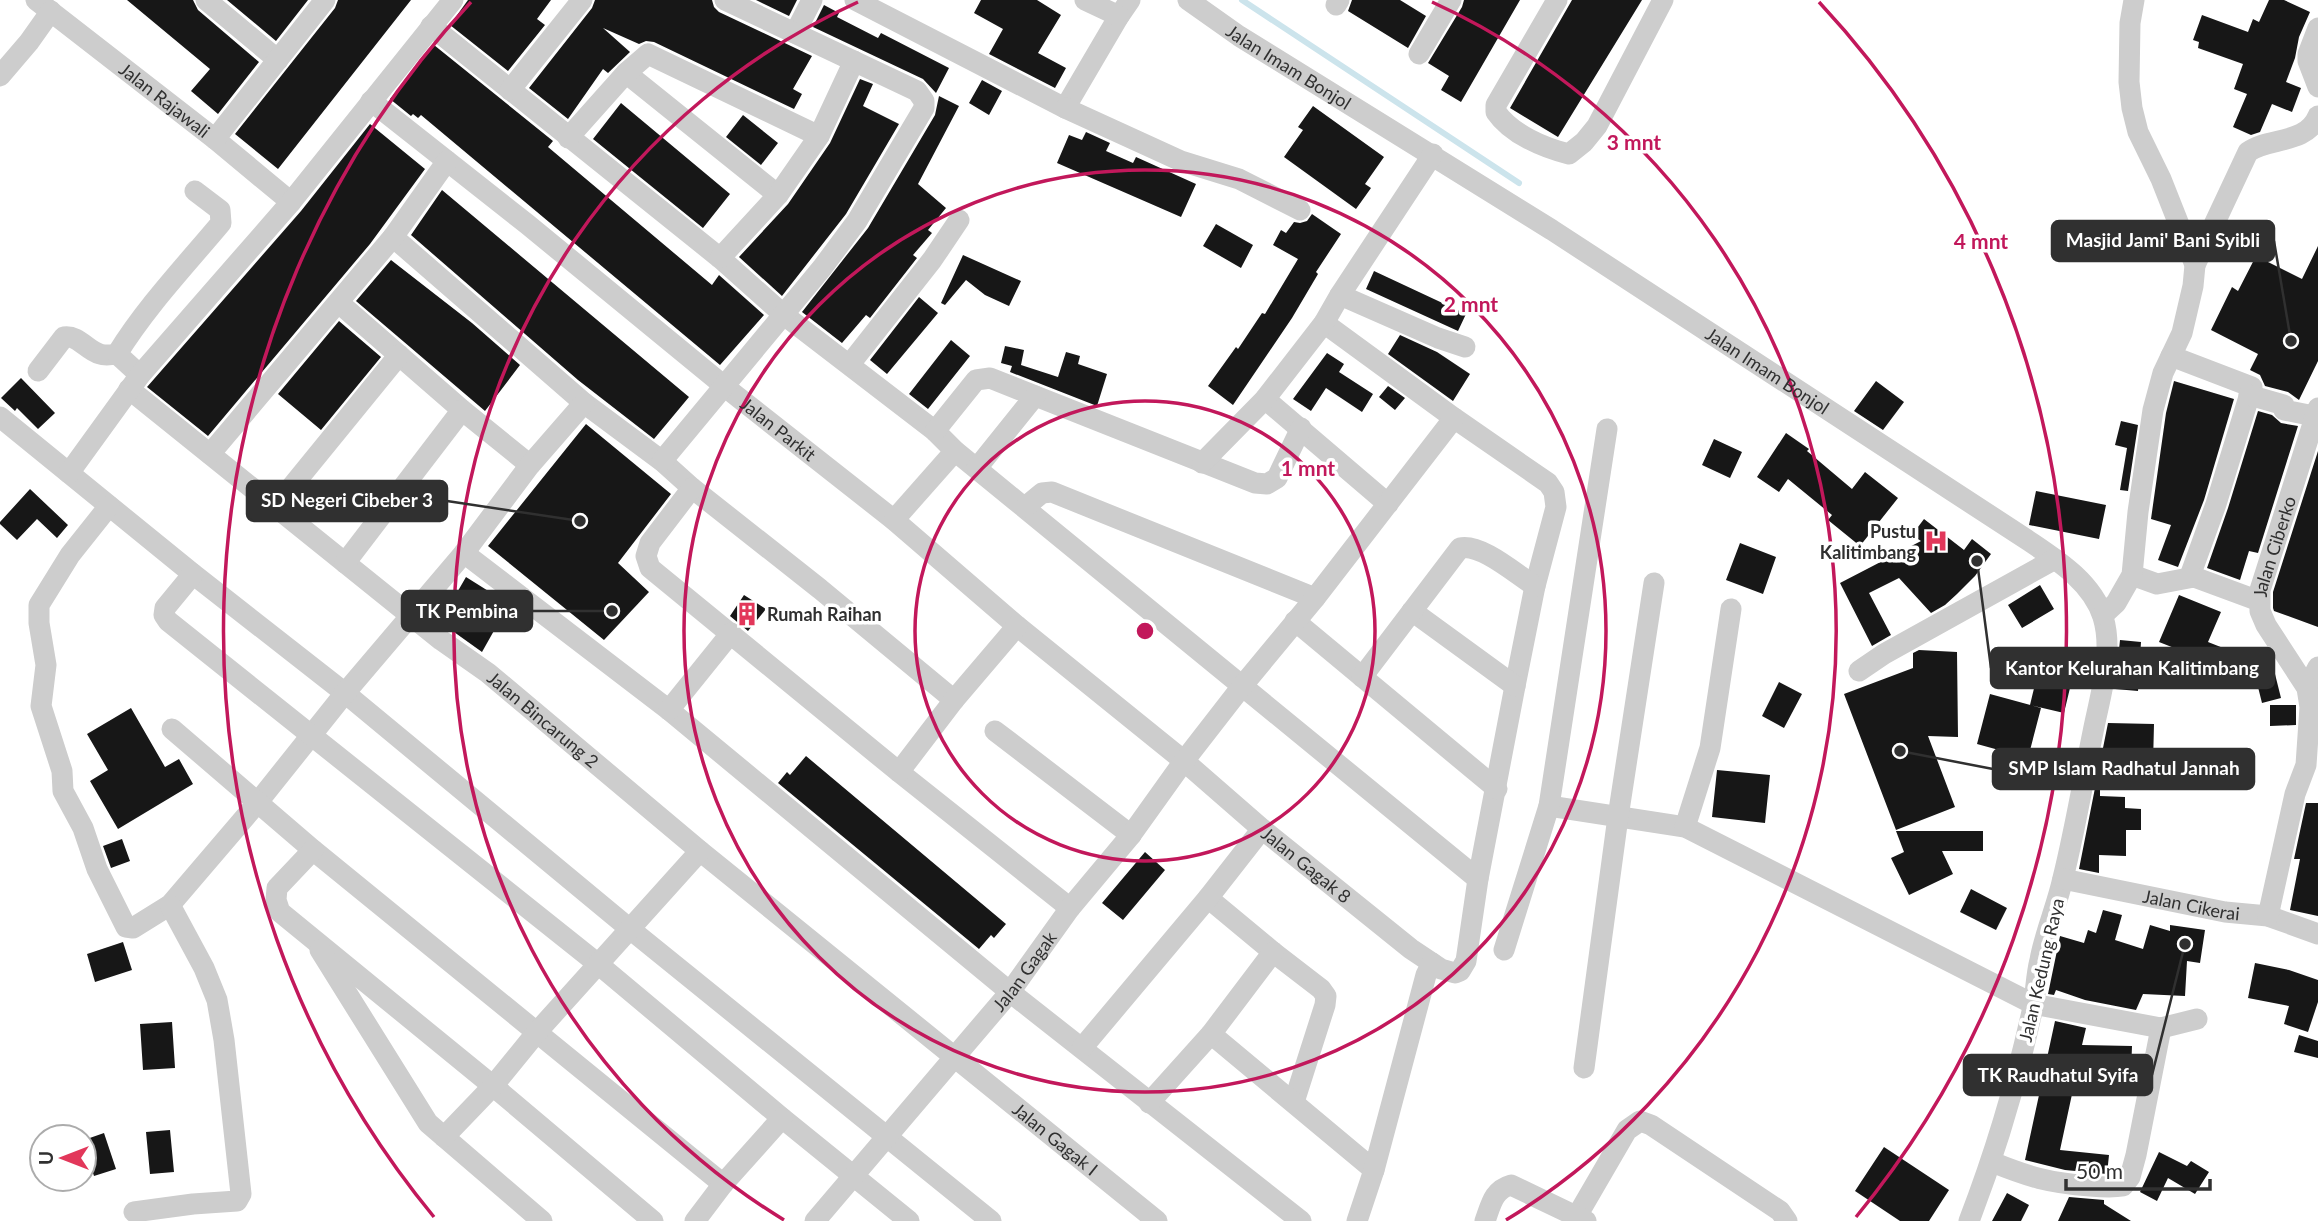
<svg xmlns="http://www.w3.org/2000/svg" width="2318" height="1221" viewBox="0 0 2318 1221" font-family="Lato,sans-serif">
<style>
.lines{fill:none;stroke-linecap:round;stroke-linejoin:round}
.stream{stroke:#cce4ec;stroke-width:6}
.building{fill:#171717}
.minor{stroke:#cdcdcd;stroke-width:21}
.ring{fill:none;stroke:#c2185b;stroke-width:3.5}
.labels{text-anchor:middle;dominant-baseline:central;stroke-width:7;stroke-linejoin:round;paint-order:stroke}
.street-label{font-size:18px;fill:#303030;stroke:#fff}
.poi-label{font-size:18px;font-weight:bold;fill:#303030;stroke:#fff;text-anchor:end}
.centre{fill:#c2185b;stroke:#fff;stroke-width:3.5}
.ring-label{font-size:21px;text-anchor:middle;font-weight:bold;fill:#c2185b;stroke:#fff;stroke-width:7;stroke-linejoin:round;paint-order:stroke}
.leader{fill:none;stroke:#303030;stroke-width:2.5}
.callout-dot{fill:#303030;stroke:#fff;stroke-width:2.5}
.callout{fill:#303030;stroke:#303030;stroke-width:2.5}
.callout-label{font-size:19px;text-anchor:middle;font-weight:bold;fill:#fff}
</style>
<rect width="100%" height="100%" fill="#fff"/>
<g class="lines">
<path class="stream" d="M1242 0 1519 183"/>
</g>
<path class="building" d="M127 0H193L198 10 259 62 218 114 191 91 210 69Z
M227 0H308L276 41Z
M338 0H411L278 169 235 134 335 8Z
M468 0H551L537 19 545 25 508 71 450 25Z
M595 0H712L714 7 719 12 812 56 793 89 802 94 794 109 654 42 646 41 639 44 603 28 630 52 608 73 603 69 568 119 529 88 592 8Z
M756 0H797L789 16Z
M981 0H1037L1061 15 1038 53 1066 68 1055 88 989 54 1003 29 974 13Z
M1352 0H1400L1426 16 1408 48 1348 11Z
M1464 0H1520L1461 102 1441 90 1449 76 1428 63 1462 7Z
M1572 0H1642L1558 137 1510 108Z
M2269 0H2284L2310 12 2299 37 2295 58 2286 82 2301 88 2292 112 2272 104 2260 132 2251 135 2233 127 2247 94 2234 89 2243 64 2198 48 2199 42 2193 40 2202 15 2248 32 2253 19 2259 22Z
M824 5 839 13 837 17 878 38 881 33 949 68 936 93 923 79 813 27Z
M434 45 553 141 548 147 712 285 719 275 764 315 720 365 421 115 418 118 413 114 411 116 390 99Z
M860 79 873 84 863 106 899 124 846 214 782 296 739 257 788 204 830 143Z
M982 80 1002 91 989 115 969 103Z
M939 96 959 106 918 184 946 208 928 230 932 233 913 255 917 258 870 318 866 315 842 343 802 312 868 228 935 115Z
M621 103 730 194 703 228 593 139Z
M1313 106 1384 157 1365 184 1371 188 1356 209 1284 157 1303 130 1298 127Z
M743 115 778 143 761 165 726 137Z
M370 124 425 169 370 244 208 436 147 387 301 211Z
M1086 132 1110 143 1106 151 1133 163 1136 157 1196 184 1181 217 1057 163 1069 135 1082 140Z
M442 190 689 397 654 439 578 380 411 235Z
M1312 214 1341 234 1316 272 1318 274 1292 318 1233 405 1208 386 1236 347 1238 349 1262 313 1265 314 1298 259 1273 245 1281 230 1286 233 1294 222 1300 223 1307 221Z
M1216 224 1253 245 1241 268 1203 246Z
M2318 246V361L2299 400 2288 392 2265 386 2260 375 2250 370 2258 354 2211 330 2232 287 2238 291 2256 256 2302 279Z
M963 255 1021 281 1009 306 985 295 966 280 945 305 941 303Z
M391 260 472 323 520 365 485 411 356 301Z
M1374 271 1466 314 1458 331 1366 289Z
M919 297 938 313 887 374 870 360Z
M339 321 381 357 321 430 278 394Z
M1400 335 1437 352 1470 374 1453 401 1388 354Z
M951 340 970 356 928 409 909 394Z
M1005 346 1024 350 1021 365 1058 377 1066 352 1080 356 1078 364 1107 374 1097 406 1010 372 1012 366 1001 363Z
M1327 353 1344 364 1339 372 1373 394 1362 412 1326 388 1311 411 1293 399Z
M21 378 55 413 38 429 17 408 15 411 1 398Z
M1876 381 1904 402 1883 430 1854 411Z
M2174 381 2234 399 2204 500 2178 567 2158 560 2171 525 2151 519 2166 413Z
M1388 386 1405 398 1395 410 1379 397Z
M2258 411 2272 415 2281 423 2298 426 2258 553 2249 551 2240 580 2207 568 2228 508Z
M2121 421 2138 425 2128 491 2120 490 2127 448 2115 445Z
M586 424 671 494 618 563 649 592 604 640 488 546Z
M1786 433 1809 449 1807 451 1852 489 1865 472 1898 498 1860 546 1828 520 1832 515 1788 479 1779 492 1757 477Z
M1714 439 1742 452 1730 478 1702 465Z
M2318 451V627L2274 611 2273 608V592Z
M30 489 68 525 57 538 37 519 17 540 0 524V522Z
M2036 491 2106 505 2099 539 2029 525Z
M1924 519 1964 550 1972 539 1991 554 1975 576 1957 594 1945 605 1931 613 1899 578 1869 593 1891 635 1872 646 1840 583 1921 541 1912 535Z
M1740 543 1776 557 1763 594 1726 580Z
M466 577 509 604 482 652 440 622Z
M2040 585 2054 609 2022 628 2008 605Z
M744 595 766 609 748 631 730 616Z
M2179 595 2221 612 2208 642 2241 655 2236 670H2230L2159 642Z
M2120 640 2141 642 2138 691 2115 689Z
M1919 650 1957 652 1958 737 1928 736 1955 807 1896 830 1844 694 1913 668V653Z
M2041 659 2075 667 2064 713 2030 705Z
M2274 670 2281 698 2262 703 2255 675Z
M1779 682 1802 694 1784 728 1762 716Z
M1990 694 2041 708 2028 758 1977 744Z
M2270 705H2296V725L2270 726Z
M131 708 165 767 179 759 193 784 118 829 90 781 108 770 87 734Z
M2108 723 2154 724 2153 764 2100 763Z
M806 756 1006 924 994 938 991 935 979 949 778 783 787 772 790 775Z
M1717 770 1770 775 1765 823 1712 817Z
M2095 788H2100V796L2125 797V808L2141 809V830H2126V856L2099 855V873L2079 869Z
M2306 803H2318V916L2290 910 2300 859H2294Z
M1896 831H1983V851H1942L1953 874 1909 895 1891 858 1904 852Z
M122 839 130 861 111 868 103 846Z
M1145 852 1165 870 1123 920 1102 903Z
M1971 889 2007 908 1996 930 1960 912Z
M2103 910 2122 915 2115 940 2143 949 2150 925 2170 931V925L2205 930 2200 963 2187 961 2185 996 2143 994 2136 1010 2085 1000 2056 990 2054 995 2048 994 2060 936 2084 943 2088 930 2096 933Z
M123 942 132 970 95 982 87 954Z
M2255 963 2289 970 2318 980V1002L2308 1032 2284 1024 2289 1006 2248 998Z
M2055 1021 2086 1028 2082 1045 2132 1046 2131 1072 2077 1071 2060 1150 2109 1155 2107 1174 2065 1170 2025 1160Z
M172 1022 175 1068 143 1070 140 1024Z
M2299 1035 2318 1041V1058L2294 1052Z
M170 1130 174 1172 150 1174 146 1132Z
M104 1133 116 1169 94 1176 84 1146V1140Z
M1884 1147 1949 1190 1929 1221H1900L1855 1191Z
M2159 1152 2187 1166 2191 1161 2209 1172 2195 1194 2168 1178 2157 1201 2140 1192Z
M2007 1193 2029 1205 2021 1221H1992Z
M2069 1197 2104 1200V1204L2131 1221H2058Z"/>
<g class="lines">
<g class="minor">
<path id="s1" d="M36 0 215 139 291 202"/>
<path d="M206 0 278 60"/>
<path d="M855 0 1065 108 1119 16 1130 0"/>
<path d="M1085 0 1119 16"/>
<path id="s2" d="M1188 0 1239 36 1552 230 2026 539C2054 558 2092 581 2103 617 2114 653 2100 696 2093 732 2083 781 2075 830 2063 878 2057 906 2045 932 2040 960 2036 975 2036 992 2033 1007 2017 1080 1996 1151 1969 1221"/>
<path d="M1557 0 1496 105V112C1511 134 1544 148 1569 154L1584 142 1597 126 1663 0"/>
<path d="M1336 5 1339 0"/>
<path d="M431 26 720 258 784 315 935 431 955 451 1478 879"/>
<path d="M2318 28 2308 54V61L2318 87"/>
<path d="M795 33 812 0"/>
<path d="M1419 54 1451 0"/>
<path d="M626 73 778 195"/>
<path d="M0 76 29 42 51 11"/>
<path d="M510 90 582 0"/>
<path id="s3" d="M371 101 527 224 734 394 894 520 1017 626 1184 761 1262 829 1411 949 1441 969 1455 973 1460 971 1466 961 1478 879 1515 686 1535 586 1556 507 1554 492 1548 483 1454 418 1324 323"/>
<path d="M1065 108 1181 161 1239 179 1300 210"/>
<path d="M568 138 626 73 648 54 819 136"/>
<path d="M215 139 325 0"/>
<path d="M393 237 584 403 662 461 692 488 820 589 954 700"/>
<path d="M720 258 778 195 819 136 854 61"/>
<path d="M2195 265 2248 152C2268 137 2306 145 2318 116"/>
<path d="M1340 295 1438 338 1465 347"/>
<path d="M339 303 462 410 530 465"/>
<path d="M2171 356 2252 387 2216 504 2190 576"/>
<path d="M850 364 932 260 959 220"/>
<path d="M38 371 64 337C79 335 86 350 100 354 105 356 111 355 117 354"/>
<path d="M140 375 117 354C146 307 185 266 221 223L220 210 195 191"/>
<path id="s4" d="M129 389 441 640 488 673 700 851 1157 1221"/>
<path d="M2249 395 2284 405V410L2314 416"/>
<path d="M1265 399 1388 504"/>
<path d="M0 417 193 574 345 693 630 929 991 1221"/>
<path d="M935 431 976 380 990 378 1255 483 1267 484 1277 478 1301 428"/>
<path d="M210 454 393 237 447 161"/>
<path d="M662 461 822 268 857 221 924 108V101L917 91 725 0"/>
<path d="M1202 463 1265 399 1324 323 1340 295 1433 154"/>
<path d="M977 468 1035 396"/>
<path d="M69 473 140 375 291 202 453 0"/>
<path d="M692 488 650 543 646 556 650 568 899 772 1070 908"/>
<path d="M109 506 70 555 39 605V623L46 665 41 706 62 771 63 791 83 828 97 869 126 927 133 928 170 905 258 802 345 693 464 553 530 465 584 403"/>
<path d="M276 506 399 355"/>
<path d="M1025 507 1042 493 1052 492 1315 598"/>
<path d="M894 520 955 451"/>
<path d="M464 553 669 710 1010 992 1301 1221"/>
<path d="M345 563 462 410"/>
<path d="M193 574 165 608 164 615 168 621 598 964 782 1118 909 1221"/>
<path d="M2132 575 2157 584 2194 577 2259 601"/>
<path d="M1412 611 1515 686"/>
<path d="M2103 615 2116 603 2132 575 2138 512 2153 410 2163 373 2182 333 2193 286 2195 265 2161 179 2138 132 2132 108 2129 82 2130 23 2134 0"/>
<path d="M1295 621 1497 789"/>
<path d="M1859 671 1884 654 2055 559"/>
<path d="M1362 677 1460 548C1481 543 1517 575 1535 586"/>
<path d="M2307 688 2318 667"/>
<path d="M669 710 731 633"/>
<path d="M172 729 313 850 723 1184"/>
<path d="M995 731 1131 835"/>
<path d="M899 772 954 700 1017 626"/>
<path d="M1549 806 1685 827 2033 1004 2161 1028 2197 1019"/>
<path d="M1685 827 1710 748 1731 609"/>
<path d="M313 850 277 888 276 900 280 912 493 1086 653 1221"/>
<path id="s5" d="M2063 879 2225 912 2268 916 2318 934"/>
<path d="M1208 898 1273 952 1321 989 1326 996 1325 1005 1294 1102"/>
<path id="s6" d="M2268 916 2295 794 2306 765 2310 707 2307 688 2266 625 2260 611V590L2318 408"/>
<path d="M320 950 428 1123 542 1221"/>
<path d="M1504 950 1549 806 1607 429"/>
<path d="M1211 1034 1374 1170"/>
<path d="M1082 1048 1208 898 1262 829"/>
<path d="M1584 1068 1618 817 1654 583"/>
<path d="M1149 1103 1211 1034 1273 952"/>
<path d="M444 1137 493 1086 537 1032 700 851"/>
<path d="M1992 1162C2029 1177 2049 1183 2090 1186 2101 1187 2112 1188 2123 1186L2130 1177 2136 1155 2161 1028"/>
<path d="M134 1212 193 1204 237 1201 241 1194 224 1040 217 1000 204 968 170 905"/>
<path d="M1577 1216 1627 1130 1640 1121 1651 1125 1780 1211 1787 1221"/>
<path d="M695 1221 723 1184 782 1118"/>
<path id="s7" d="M815 1221 1010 992 1070 908 1131 835 1184 761 1243 685 1315 598 1454 418"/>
<path d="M1357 1221 1374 1170 1426 975 1432 963"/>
<path d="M1485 1221C1491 1205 1493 1190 1511 1185L1586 1221"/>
</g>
</g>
<g class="ring">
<circle cx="1145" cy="631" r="230"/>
<circle cx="1145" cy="631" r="461"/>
<path d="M784 1220A691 691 0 0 1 858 2M1432 2A691 691 0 0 1 1506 1220"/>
<path d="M434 1217A922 922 0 0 1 471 2M1819 2A922 922 0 0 1 1856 1217"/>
</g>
<defs>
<g id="hospital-bare" transform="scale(1.89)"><path d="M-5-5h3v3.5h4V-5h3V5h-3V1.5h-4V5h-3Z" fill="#e2375a" stroke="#fff" stroke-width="2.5" paint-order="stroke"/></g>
<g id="building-bare" transform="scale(1.89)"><path d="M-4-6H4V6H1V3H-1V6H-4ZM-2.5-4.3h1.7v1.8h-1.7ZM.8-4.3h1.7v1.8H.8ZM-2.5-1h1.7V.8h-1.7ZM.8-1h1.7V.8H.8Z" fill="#e2375a" stroke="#fff" stroke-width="2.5" paint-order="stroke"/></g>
</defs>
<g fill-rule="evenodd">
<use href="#hospital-bare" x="1936" y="541"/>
<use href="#building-bare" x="747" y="614"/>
</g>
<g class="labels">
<g class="street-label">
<text stroke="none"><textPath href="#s2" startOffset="121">Jalan Imam Bonjol</textPath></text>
<text stroke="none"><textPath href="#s1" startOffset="163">Jalan Rajawali</textPath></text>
<text stroke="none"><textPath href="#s2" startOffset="688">Jalan Imam Bonjol</textPath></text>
<text stroke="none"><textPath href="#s3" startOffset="523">Jalan Parkit</textPath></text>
<text stroke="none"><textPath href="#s6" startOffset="390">Jalan Ciberko</textPath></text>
<text stroke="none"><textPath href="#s4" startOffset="530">Jalan Bincarung 2</textPath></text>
<text stroke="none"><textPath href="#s3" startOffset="1208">Jalan Gagak 8</textPath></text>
<text stroke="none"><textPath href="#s5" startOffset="131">Jalan Cikerai</textPath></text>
<text transform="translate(2041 970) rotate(-77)">Jalan Kedung Raya</text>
<text stroke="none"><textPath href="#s7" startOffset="326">Jalan Gagak</textPath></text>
<text stroke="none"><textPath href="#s4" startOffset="1192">Jalan Gagak I</textPath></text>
</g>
<g class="poi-label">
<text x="1916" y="531">Pustu<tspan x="1916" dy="21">Kalitimbang</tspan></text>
<text x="767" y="614" text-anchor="start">Rumah Raihan</text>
</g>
</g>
<circle cx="1145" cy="631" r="10" class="centre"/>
<g class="ring-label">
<text x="1634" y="150">3 mnt</text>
<text x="1981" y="249">4 mnt</text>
<text x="1471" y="312">2 mnt</text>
<text x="1308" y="476">1 mnt</text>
</g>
<path class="leader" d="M2291 341L2274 241M580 521L447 501M612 611L532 611M1977 561L1991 668M1900 751L1993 769M2185 944L2152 1075"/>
<g class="callout-dot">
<circle cx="2291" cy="341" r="7"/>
<circle cx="580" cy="521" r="7"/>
<circle cx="612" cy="611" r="7"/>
<circle cx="1977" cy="561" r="7"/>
<circle cx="1900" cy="751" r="7"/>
<circle cx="2185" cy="944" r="7"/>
</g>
<g class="callout">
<rect x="2052" y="221" width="222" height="40" rx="7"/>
<rect x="247" y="481" width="200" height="40" rx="7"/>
<rect x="402" y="591" width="130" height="40" rx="7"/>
<rect x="1991" y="648" width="283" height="40" rx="7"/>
<rect x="1993" y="749" width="261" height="40" rx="7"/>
<rect x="1964" y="1055" width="188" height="40" rx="7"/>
</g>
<g class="callout-label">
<text x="2163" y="247">Masjid Jami' Bani Syibli</text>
<text x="347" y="507">SD Negeri Cibeber 3</text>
<text x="467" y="618">TK Pembina</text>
<text x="2132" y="675">Kantor Kelurahan Kalitimbang</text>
<text x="2124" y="775">SMP Islam Radhatul Jannah</text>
<text x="2058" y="1082">TK Raudhatul Syifa</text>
</g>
<g transform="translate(63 1158) rotate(270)"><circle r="33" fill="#ffffff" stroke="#acacac" stroke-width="2"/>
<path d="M0-5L12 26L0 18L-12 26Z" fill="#e2375a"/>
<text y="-10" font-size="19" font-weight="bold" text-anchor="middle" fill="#303030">U</text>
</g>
<path d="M2066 1179v10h144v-10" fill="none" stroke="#303030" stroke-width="3.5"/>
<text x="2076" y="1179" font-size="21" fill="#303030" stroke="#ffffff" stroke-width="5" paint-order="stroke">50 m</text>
</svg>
